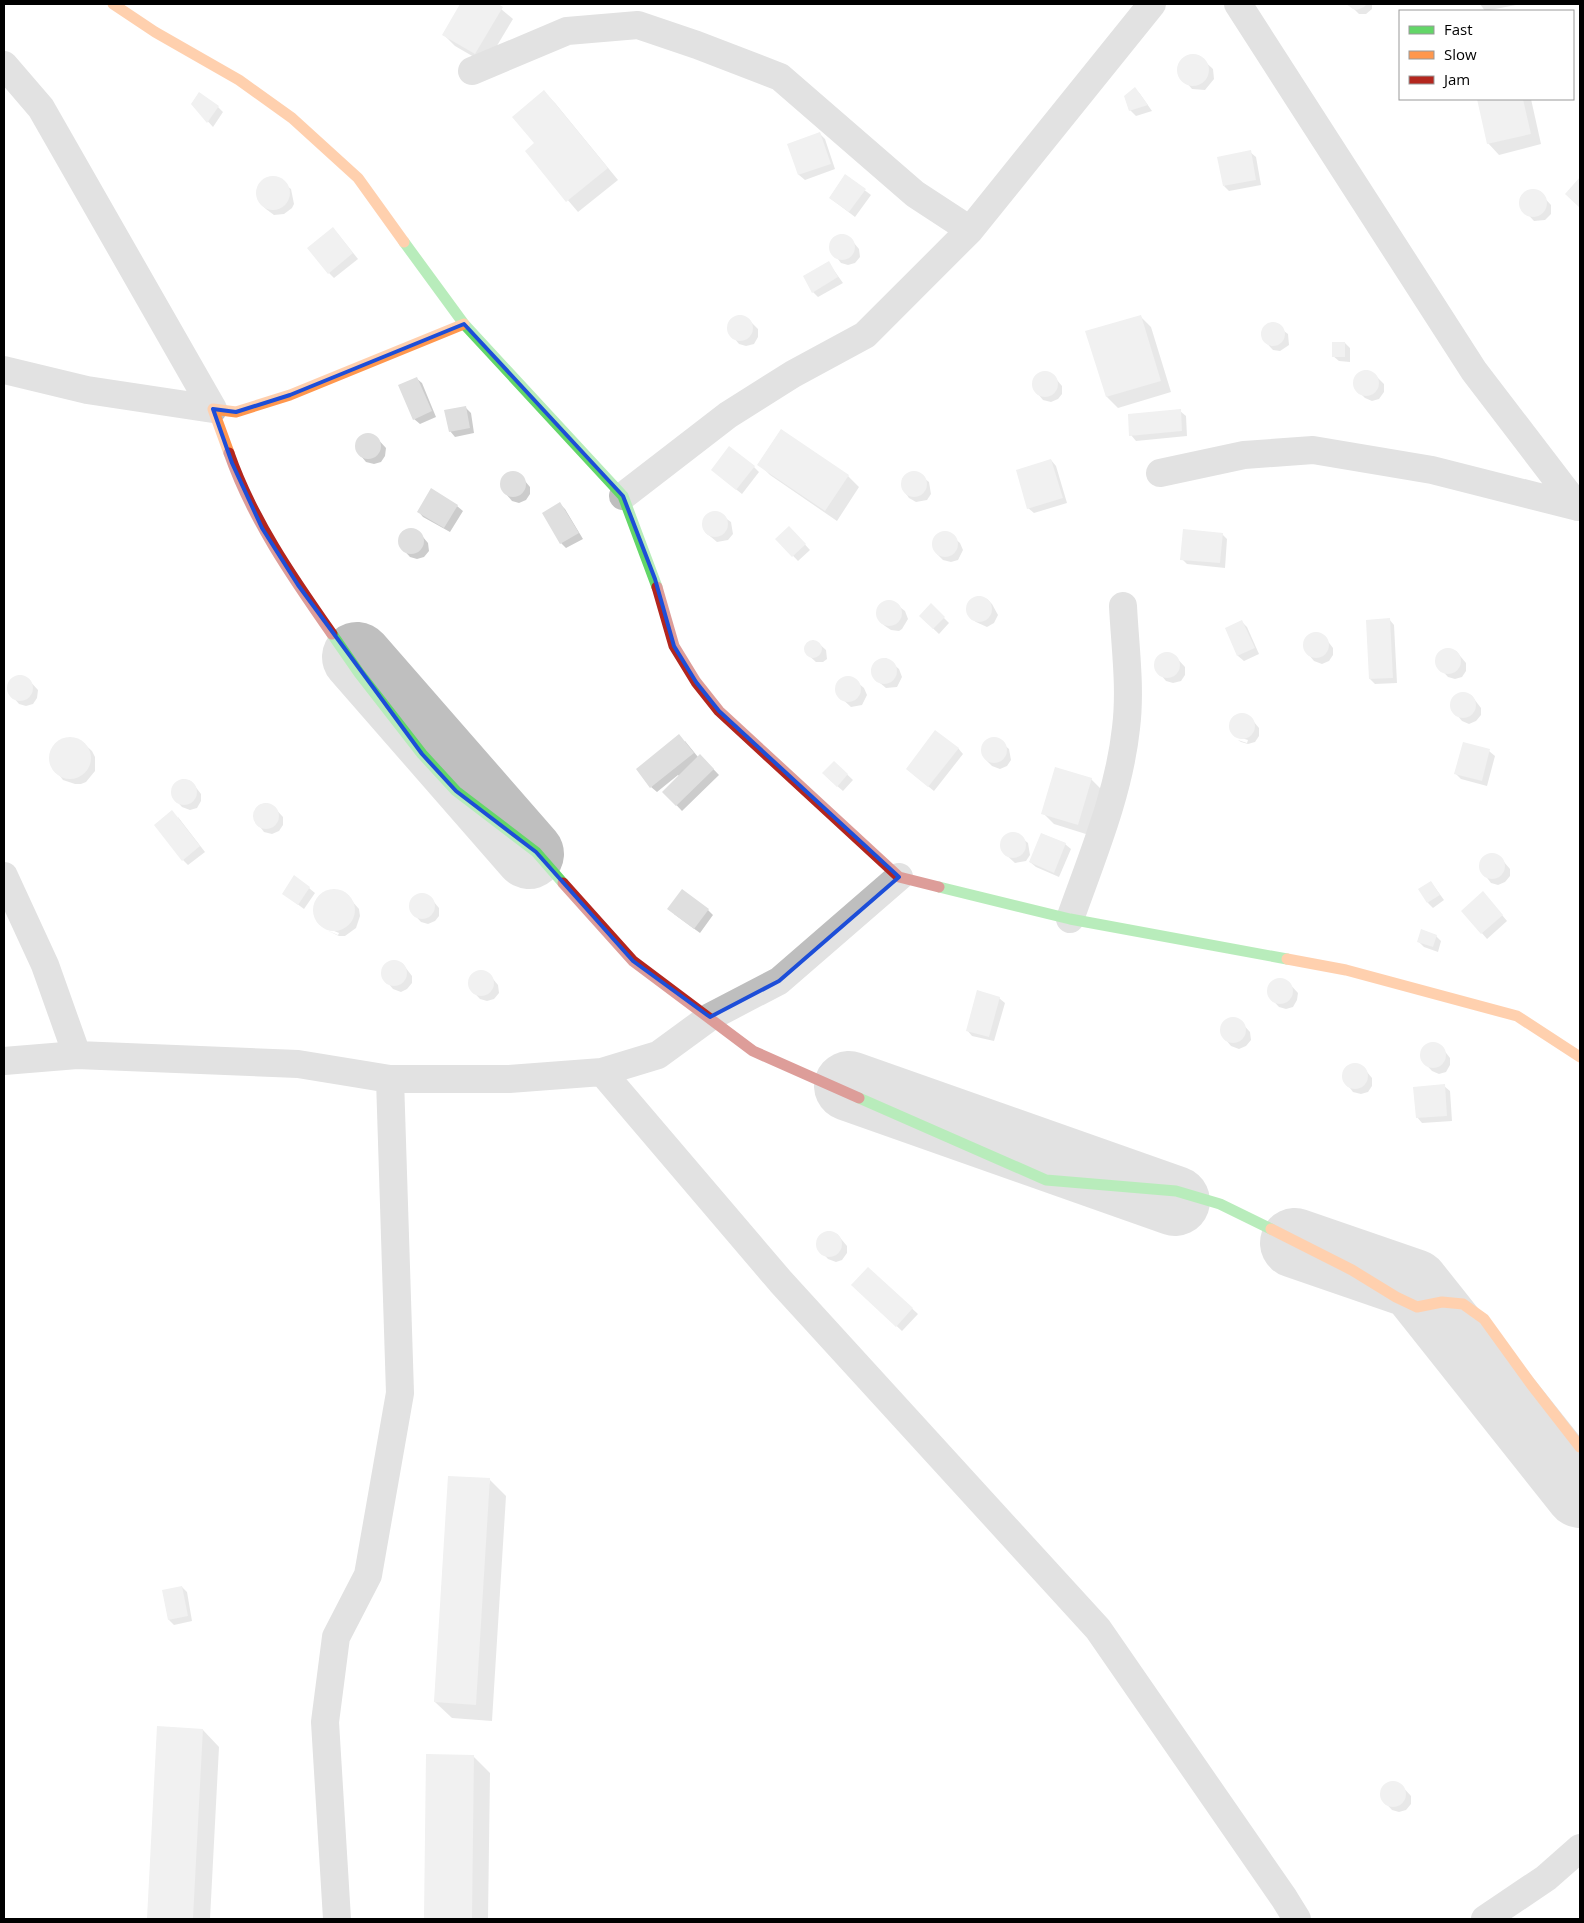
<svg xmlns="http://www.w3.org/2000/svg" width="1584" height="1923" viewBox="0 0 1584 1923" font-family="'Open Sans',sans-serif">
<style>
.shadow{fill:#0003}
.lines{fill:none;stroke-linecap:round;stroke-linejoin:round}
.river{stroke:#bfbfbf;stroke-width:70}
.building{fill:#dfdfdf}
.street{stroke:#bebebe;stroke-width:28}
.fast{stroke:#63d668;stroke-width:11}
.slow{stroke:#ff974d;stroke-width:11}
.jam{stroke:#b3261e;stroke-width:11}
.marked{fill:none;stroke:#1d4ed8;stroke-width:4;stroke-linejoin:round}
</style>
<rect width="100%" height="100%" fill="#fff"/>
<path class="shadow" d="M462 4H495L513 19 486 64 455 46 444 35Z
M1349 4H1372V9L1366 14H1359Z
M1480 4H1516V5L1485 11Z
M1195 55 1200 57 1213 69 1214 79 1205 90 1192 89 1180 75 1179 65 1186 57Z
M1135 89 1140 94 1152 111 1136 116 1130 110Z
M544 92 555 103 618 180 578 212 526 151 536 144Z
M1478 99H1531L1541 144 1499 155 1488 143Z
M192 104 218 107 223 112 213 127Z
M820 134 825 139 835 169 805 180 799 175 789 145Z
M1250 152 1256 157 1261 185 1229 191 1224 186Z
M846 176 871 195 855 217 830 198Z
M276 178 291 189 294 204 292 208 284 214 274 215 266 209 260 203 257 192 261 182 265 179Z
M1535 191 1539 192 1551 205V214L1545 220 1534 221 1521 207V198L1527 193Z
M338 234 358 259 334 278 329 273Z
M842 234 849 237 859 249 860 257 855 263 848 265 841 263 831 250 830 243 834 237Z
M828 262 843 283 818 297 813 292Z
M740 315 747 318 758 329V337L754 344 746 346 739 344 729 332V324L733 318Z
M1140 316 1151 327 1171 392 1118 408 1107 397 1087 332Z
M1273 323 1288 334 1289 345 1280 351 1273 350 1262 338 1263 331 1267 325Z
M1345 343 1350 348V362L1339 361 1333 356Z
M1366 370 1373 373 1384 384V392L1379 399 1372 401 1365 398 1354 387 1355 379 1359 373Z
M1044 372 1052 374 1062 386V394L1058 399 1051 402 1043 400 1033 388V380L1038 374Z
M416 378 422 383 436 417 420 424 414 419Z
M465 407 471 413 474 433 455 437 450 431Z
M1180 411 1186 416 1187 436 1136 441 1131 435Z
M781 431 848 476 859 487 837 521 770 475 759 464Z
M368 434 375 436 386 448 385 456 381 462 374 464 366 462 356 450V443L361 436Z
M1051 460 1056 466 1067 503 1034 513 1028 508Z
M754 467 759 472 742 494 718 475Z
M513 472 520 475 530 487V494L526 500 519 503 512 501 501 488V481L505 474Z
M916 472 929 482 931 494 927 500 916 502 909 498 902 488V479L908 474Z
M560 504 565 509 583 539 566 548 561 543Z
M457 506 463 511 450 532 423 517 418 511Z
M717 512 731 522 733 534 728 540 717 542 705 532 703 524 706 516Z
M789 527 810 550 798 561 777 539Z
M411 529 418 531 428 543 429 551 424 557 417 559 410 557 399 545V537L403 531Z
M947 532 960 543 963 550 958 560 951 562 943 560 938 555 932 544 936 536Z
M1222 534 1227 539 1225 568 1187 564 1182 559Z
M979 596 987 599 992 604 998 615 994 623 987 627 976 622 970 617 967 609 972 599Z
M892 601 905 611 908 619 902 629 899 631 891 630 885 626 879 620 877 612 880 605Z
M931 605 949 623 939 634 920 616Z
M1389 619 1394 625 1397 683 1375 684 1370 679Z
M1242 622 1247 627 1259 654 1244 661 1238 656 1226 629Z
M1316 633 1323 635 1333 648V655L1329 661 1322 664 1314 661 1304 649V641L1309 635Z
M816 641 826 650 827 659 823 662H816L806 653V647L808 642Z
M1449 649 1456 651 1466 663V671L1462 677 1455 679 1448 677 1437 665V657L1441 651Z
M1167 653 1174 655 1185 667V675L1181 681 1173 683 1166 681 1156 669 1155 662 1160 655Z
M886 658 899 669 902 677 897 687 886 688 874 678 871 670 875 662Z
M20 675 27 678 38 690 37 698 33 704 26 706 19 704 8 691V684L13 678Z
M851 677 864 688 867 695 862 705 851 707 839 696 836 688 842 678Z
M1463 693 1471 695 1481 708V715L1476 721 1469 724 1462 721 1452 709V701L1456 695Z
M1242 714 1249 716 1259 728V736L1255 742 1248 744 1241 742 1238 740 1247 743 1248 740 1235 736 1230 730V723L1234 716Z
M67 738 81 741 92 751 95 757V771L86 782 81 784H75L63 780 51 764 52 750 61 740Z
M996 738 1009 749 1011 760 1007 766 1000 769 992 766 987 761 982 750 985 742Z
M685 741 698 757 700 755 719 775 682 811 664 792 679 776 678 775 657 792 651 787Z
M958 748 963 754 934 791 913 774Z
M1489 751 1495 756 1487 786 1461 779 1455 773Z
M834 762 853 780 843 791 829 779Z
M183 779 191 781 201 794V801L197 808 190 810 182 807 172 796V788L177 782Z
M1091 779 1102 790 1089 835 1054 824 1043 813Z
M266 803 273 806 283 817V825L279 831 272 834 264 832 254 819V812L259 805Z
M178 817 205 852 188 865 183 860Z
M1016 833 1028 843 1030 855 1026 861 1015 863 1003 852 1001 845V841L1007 834Z
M1065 844 1071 849 1059 877 1036 867 1030 862Z
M1492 854 1499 856 1510 869V876L1505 882 1498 885 1491 883 1481 870 1480 862 1485 857Z
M1431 882 1444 900 1433 908 1428 903Z
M309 888 315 893 304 909 284 894Z
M338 890 344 892 359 909 360 916 356 928 345 936H339L326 930 338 935 339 933 322 926 314 915V908L319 896 325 892Z
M422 894 429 896 439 908V916L435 921 428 924 421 922 410 910V902L415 896Z
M1488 898 1507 921 1487 939 1463 911Z
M708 910 713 915 700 933 674 914Z
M1436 936 1441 941 1438 952 1424 947 1418 941Z
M394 961 402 963 412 976V983L407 989 401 992 393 989 383 977V969L387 963Z
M481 971 488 973 498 985 499 993 494 999 487 1001 480 999 469 987V980L474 973Z
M1280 979 1287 981 1298 993 1297 1000 1293 1007 1286 1009 1279 1007 1268 995V987L1273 981Z
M999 998 1005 1003 994 1041 972 1036 967 1030Z
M1233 1018 1240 1021 1250 1032 1251 1040 1246 1046 1239 1049 1231 1046 1221 1034V1027L1226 1020Z
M1433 1043 1440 1045 1450 1058V1065L1446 1072 1439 1074 1432 1071 1421 1059V1052L1425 1046Z
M1354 1064 1362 1066 1372 1078V1086L1368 1092 1361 1094 1353 1092 1343 1079V1072L1347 1066Z
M1444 1086 1450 1091 1452 1121 1422 1123 1417 1117Z
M829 1231 837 1234 847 1246V1253L842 1260 836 1262 828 1259 818 1248V1240L822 1234Z
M868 1268 918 1314 902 1331 858 1290Z
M490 1480 506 1496 492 1721 452 1718 435 1702Z
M182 1587 187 1592 192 1621 174 1625 169 1620Z
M159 1728 203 1730 219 1747 210 1919H148Z
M427 1755 473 1756 490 1773 488 1919H425Z
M1393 1782 1400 1784 1411 1796V1804L1406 1810 1399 1812 1392 1810 1381 1798V1791L1386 1784Z"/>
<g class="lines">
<path class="river" d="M357 657 529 854
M849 1086 1175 1201
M1295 1243 1414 1284 1580 1493"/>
</g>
<path class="building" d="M460 4H498L503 7 475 54 442 35Z
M1346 4H1367L1364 7 1357 10 1353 9Z
M1177 70a16 16 0 1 1 32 0a16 16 0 1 1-32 0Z
M1135 87 1148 105 1129 111 1124 96Z
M544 90 608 168 566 202 525 151 534 143 512 117Z
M199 92 219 106 207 123 191 104Z
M1477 99H1523L1531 134 1487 144Z
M820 132 831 164 798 175 787 144Z
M1251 150 1256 180 1223 186 1217 157Z
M845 174 866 189 849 212 829 198Z
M256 193a17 17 0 1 1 34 0a17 17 0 1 1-34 0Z
M1580 177V208L1565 194Z
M1519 203a14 14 0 1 1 28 0a14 14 0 1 1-28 0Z
M333 227 353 253 328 274 307 248Z
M829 247a13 13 0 1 1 26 0a13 13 0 1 1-26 0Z
M829 261 838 277 812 293 803 276Z
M727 328a13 13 0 1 1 26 0a13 13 0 1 1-26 0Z
M1141 315 1161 381 1106 397 1085 331Z
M1261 334a12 12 0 1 1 24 0a12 12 0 1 1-24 0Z
M1332 342H1345V357H1332Z
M1353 383a13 13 0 1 1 26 0a13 13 0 1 1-26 0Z
M1032 384a13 13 0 1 1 26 0a13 13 0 1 1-26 0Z
M417 377 432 411 413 420 398 385Z
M466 406 470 428 449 432 444 410Z
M1181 409 1182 431 1129 436 1128 414Z
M781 429 849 475 825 511 757 465Z
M355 446a13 13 0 1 1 26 0a13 13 0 1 1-26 0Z
M729 446 755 466 736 490 711 470Z
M1051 459 1063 498 1027 509 1016 470Z
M901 484a13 13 0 1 1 26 0a13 13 0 1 1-26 0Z
M500 484a13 13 0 1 1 26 0a13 13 0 1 1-26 0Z
M431 488 458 505 444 528 417 512Z
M560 502 579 533 560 544 542 513Z
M702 524a13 13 0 1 1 26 0a13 13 0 1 1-26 0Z
M789 526 806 544 792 557 775 539Z
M398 541a13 13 0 1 1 26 0a13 13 0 1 1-26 0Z
M1183 529 1223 533 1220 563 1180 560Z
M932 544a13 13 0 1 1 26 0a13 13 0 1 1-26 0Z
M966 609a13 13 0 1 1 26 0a13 13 0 1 1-26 0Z
M876 613a13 13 0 1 1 26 0a13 13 0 1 1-26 0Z
M931 603 945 617 933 629 919 616Z
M1390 618 1393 678 1369 679 1366 620Z
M1242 620 1255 648 1237 656 1225 628Z
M1303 645a13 13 0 1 1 26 0a13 13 0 1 1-26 0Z
M804 649a9 9 0 1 1 18 0a9 9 0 1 1-18 0Z
M1435 661a13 13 0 1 1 26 0a13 13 0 1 1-26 0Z
M1154 665a13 13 0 1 1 26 0a13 13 0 1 1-26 0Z
M871 671a13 13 0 1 1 26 0a13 13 0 1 1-26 0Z
M7 688a13 13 0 1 1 26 0a13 13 0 1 1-26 0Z
M835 689a13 13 0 1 1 26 0a13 13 0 1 1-26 0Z
M1450 705a13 13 0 1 1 26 0a13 13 0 1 1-26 0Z
M1229 726a13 13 0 1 1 26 0a13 13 0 1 1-26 0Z
M935 730 959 748 928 787 906 769Z
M679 734 694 753 650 788 636 769Z
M981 750a13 13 0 1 1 26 0a13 13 0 1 1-26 0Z
M49 758a21 21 0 1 1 42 0a21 21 0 1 1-42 0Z
M1463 742 1490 749 1482 781 1454 774Z
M700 754 714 769 676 806 662 792Z
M834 761 848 774 837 787 822 773Z
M1055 767 1092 778 1078 825 1041 814Z
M171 792a13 13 0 1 1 26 0a13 13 0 1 1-26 0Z
M253 816a13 13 0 1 1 26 0a13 13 0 1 1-26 0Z
M172 810 200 846 182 861 154 825Z
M1000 845a13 13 0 1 1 26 0a13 13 0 1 1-26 0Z
M1041 833 1066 843 1054 873 1029 862Z
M1479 866a13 13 0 1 1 26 0a13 13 0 1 1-26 0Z
M294 875 310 887 298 905 282 894Z
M1431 881 1440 895 1427 903 1418 889Z
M313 910a21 21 0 1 1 42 0a21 21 0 1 1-42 0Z
M682 889 709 909 694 929 667 909Z
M1483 891 1503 915 1481 934 1461 911Z
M409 906a13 13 0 1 1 26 0a13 13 0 1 1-26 0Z
M1421 929 1437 935 1433 947 1417 942Z
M381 973a13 13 0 1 1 26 0a13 13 0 1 1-26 0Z
M468 983a13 13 0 1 1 26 0a13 13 0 1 1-26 0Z
M1267 991a13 13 0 1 1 26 0a13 13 0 1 1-26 0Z
M977 990 1000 997 989 1037 966 1031Z
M1220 1030a13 13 0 1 1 26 0a13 13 0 1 1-26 0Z
M1420 1055a13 13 0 1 1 26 0a13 13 0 1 1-26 0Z
M1342 1076a13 13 0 1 1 26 0a13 13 0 1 1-26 0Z
M1445 1084 1447 1116 1416 1118 1413 1087Z
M816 1244a13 13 0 1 1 26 0a13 13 0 1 1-26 0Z
M868 1267 913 1308 896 1327 851 1285Z
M448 1476 490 1478 476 1705 434 1702Z
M182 1586 188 1616 168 1620 162 1590Z
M157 1726 203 1729 193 1919H147Z
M426 1754 474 1755 472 1919H424Z
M1380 1794a13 13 0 1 1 26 0a13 13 0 1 1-26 0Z"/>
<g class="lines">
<path class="street" d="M1238 4 1474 371 1578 507H1580
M4 65 41 108 213 409 87 390 4 370
M472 71 567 31 638 25 697 45 780 77 915 194 970 230
M1160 473 1244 455 1313 450 1432 470 1578 507
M623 496 728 415 793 374 865 335 970 230 1152 4
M4 876 45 965 77 1055
M1070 919C1092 857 1119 794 1126 728 1131 688 1125 646 1123 606
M4 1061 77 1055 298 1064 390 1079H509L602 1072 658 1055 710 1017 779 981 899 877
M602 1072 781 1282 1098 1629 1284 1898 1297 1919
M337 1919 325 1722 336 1637 368 1575 400 1393 390 1079
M1485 1919 1546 1878 1580 1848"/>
<path class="fast" d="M404 242 464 324 623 496 657 587
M332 634 359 673 422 754 456 791 536 852 563 883
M939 887 1070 919 1287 959
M859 1098 1046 1180 1176 1191 1220 1204 1271 1229"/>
<path class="slow" d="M113 4 155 32 239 80 292 118 358 178 404 242
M229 453 213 409 236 412 290 395 464 324
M1287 959 1346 970 1517 1016 1580 1057
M1271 1229 1352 1270 1396 1297 1417 1307 1442 1302 1463 1304 1484 1319 1531 1384 1580 1447"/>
<path class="jam" d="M229 453C252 519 292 577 332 634
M657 587 674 646 696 682 719 711 899 877 939 887
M563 883 633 961 753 1051 859 1098"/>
</g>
<path d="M0 0H1584V1923H0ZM464 324 623 496 655 579 674 646 696 682 719 711 899 877 779 981 710 1017 633 961 536 852 456 791 422 754 298 585 262 528 232 463 213 409 236 412 290 395Z" fill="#fff" fill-opacity=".55" fill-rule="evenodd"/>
<path class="marked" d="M464 324 623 496 655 579 674 646 696 682 719 711 899 877 779 981 710 1017 633 961 536 852 456 791 422 754 298 585 262 528 232 463 213 409 236 412 290 395Z"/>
<rect width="1584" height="1923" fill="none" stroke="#000000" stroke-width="10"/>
<rect x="1399" y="10" width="175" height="90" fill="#ffffff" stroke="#999999"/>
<rect x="1409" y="26" width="25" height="8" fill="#63d668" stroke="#999999"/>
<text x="1444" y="35" font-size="15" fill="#000000">Fast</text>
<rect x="1409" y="51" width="25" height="8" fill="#ff974d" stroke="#999999"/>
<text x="1444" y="60" font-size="15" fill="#000000">Slow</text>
<rect x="1409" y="76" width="25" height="8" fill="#b3261e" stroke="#999999"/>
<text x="1444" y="85" font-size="15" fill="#000000">Jam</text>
</svg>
